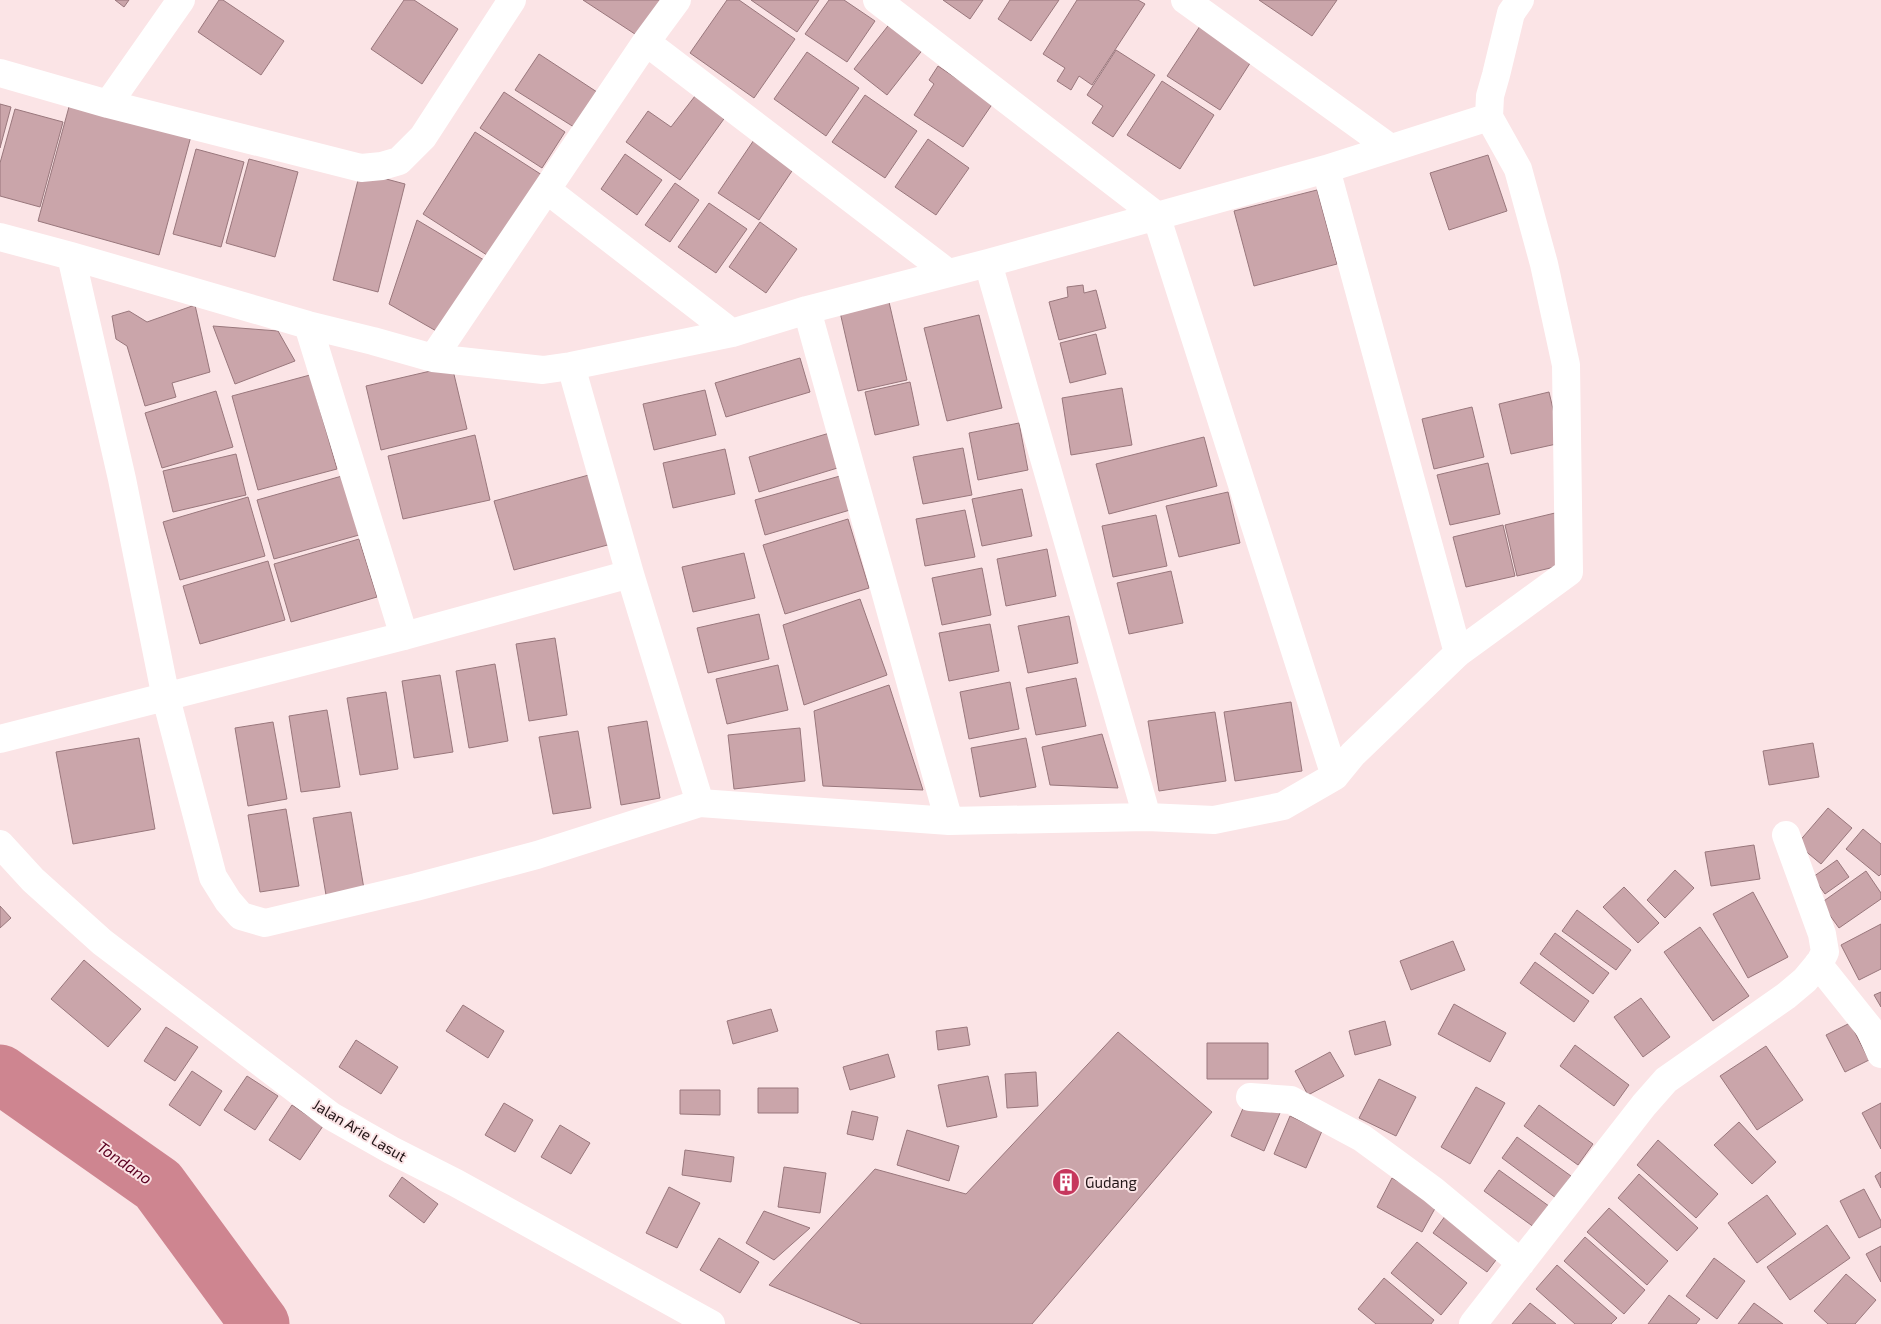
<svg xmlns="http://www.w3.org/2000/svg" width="1881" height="1324" viewBox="0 0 1881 1324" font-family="'Exo 2',sans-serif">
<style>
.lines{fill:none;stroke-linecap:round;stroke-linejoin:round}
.river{stroke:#ce8590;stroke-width:59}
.building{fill:#caa5aa;stroke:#99777c}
.street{stroke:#fff;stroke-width:28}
.secondary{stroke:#fff;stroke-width:28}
.labels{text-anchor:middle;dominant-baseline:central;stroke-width:4;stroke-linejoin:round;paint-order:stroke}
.street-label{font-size:15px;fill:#221517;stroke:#fbe4e6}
.poi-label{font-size:15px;fill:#221517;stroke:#fbe4e6;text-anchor:start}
.water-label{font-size:16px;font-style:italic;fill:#5b0021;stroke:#fbe4e6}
</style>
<rect width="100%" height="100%" fill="#fbe4e6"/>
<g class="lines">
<path class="river" d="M0 1074 158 1185 260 1324"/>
</g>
<path class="building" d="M115 0H129L124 7Z
M219 0H223L284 41 261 75 198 32Z
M404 0H414L458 29 422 84 371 49Z
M583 0H662L641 38Z
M727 0H739L795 39 754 98 690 53Z
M751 0H819L797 32Z
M829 0H844L875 21 847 62 805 34Z
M943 0H983L970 19Z
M1010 0H1059L1031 41 998 19Z
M1077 0H1138L1145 4 1092 85 1079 76 1071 90 1057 81 1065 68 1043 54Z
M1259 0H1337L1312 36Z
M891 22 924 48 887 95 854 69Z
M1202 23 1254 57 1220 110 1167 76Z
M1116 50 1155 75 1113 137 1092 123 1103 106 1087 95Z
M807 52 859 88 826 136 774 99Z
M539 54 600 94 577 129 515 90Z
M938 66 993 103 963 147 914 115 934 84 929 80Z
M1162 81 1214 115 1180 169 1127 135Z
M702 87 731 109 680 180 626 142 648 111 671 127Z
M504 92 565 132 542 168 480 128Z
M865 95 917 131 885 178 832 142Z
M70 103 191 136 159 255 38 221Z
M0 104 11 107 0 148Z
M15 109 63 122 40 207 0 196V163Z
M475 132 542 175 490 257 423 214Z
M758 134 798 162 759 220 718 193Z
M928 139 969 168 936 215 895 187Z
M196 149 244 162 221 247 173 234Z
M625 154 662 180 637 215 601 189Z
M1488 155 1507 211 1449 230 1430 173Z
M249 159 298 172 275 257 226 243Z
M360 172 405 184 378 292 333 280Z
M675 183 699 200 670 242 645 225Z
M1317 190 1337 264 1254 286 1234 211Z
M709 203 747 229 716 273 678 247Z
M417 220 489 263 445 336 389 304Z
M760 222 797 249 766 293 729 267Z
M1083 285 1084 293 1096 290 1106 328 1059 340 1049 302 1068 297 1067 287Z
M889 302 907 380 858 391 840 312Z
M195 305 210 372 172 383 176 397 145 406 127 346 116 339 112 316 129 311 147 322Z
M979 315 1002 408 947 421 924 328Z
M213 326 278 331 295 361 235 384Z
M1096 334 1106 374 1070 383 1060 343Z
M800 358 810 392 726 417 715 383Z
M452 366 467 429 381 450 366 386Z
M310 375 337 469 258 490 232 396Z
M910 382 919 425 875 435 865 392Z
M1122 388 1132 445 1071 455 1062 398Z
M705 390 716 435 654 450 643 404Z
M216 391 233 447 162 468 145 413Z
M1549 392 1561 443 1511 454 1499 404Z
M1472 407 1484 457 1434 469 1422 419Z
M1019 423 1028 470 978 480 969 433Z
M833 432 844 466 759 492 749 457Z
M475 435 490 500 403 519 388 456Z
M1204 437 1217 486 1109 514 1096 464Z
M963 448 972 495 923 504 913 457Z
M725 449 735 494 673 508 663 463Z
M236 454 246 495 173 512 163 471Z
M1488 463 1500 514 1450 525 1437 475Z
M596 473 615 543 514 570 494 501Z
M342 476 359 535 274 559 257 500Z
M840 476 850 510 765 535 755 500Z
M1022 489 1032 536 982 546 972 499Z
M1228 492 1240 543 1179 557 1166 506Z
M248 497 265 556 180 580 163 522Z
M965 510 975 557 925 566 916 519Z
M1555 513 1567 564 1517 576 1505 525Z
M1156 515 1167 566 1113 577 1102 526Z
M848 519 869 588 785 614 763 545Z
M1503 525 1515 576 1466 587 1453 537Z
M359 539 377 597 291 622 274 564Z
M1047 549 1056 596 1006 606 997 559Z
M744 553 755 598 693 612 682 567Z
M268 561 285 620 200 644 183 586Z
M982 568 991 615 942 625 932 578Z
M1171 571 1183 623 1129 634 1117 583Z
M860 599 887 675 804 705 783 625Z
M759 614 769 659 708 673 697 628Z
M1069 616 1078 663 1028 673 1018 626Z
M990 624 999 671 949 681 939 633Z
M555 638 567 715 529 721 516 644Z
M495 664 508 741 469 748 456 671Z
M778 665 788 710 727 724 716 679Z
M440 675 453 752 414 758 402 681Z
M1076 678 1086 726 1036 735 1026 688Z
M1010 682 1019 729 969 739 960 692Z
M889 685 923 790 823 786 814 711Z
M386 692 398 769 360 775 347 698Z
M1291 702 1302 771 1235 781 1224 712Z
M327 710 340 787 301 792 289 716Z
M1215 712 1226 781 1159 791 1148 721Z
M647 721 660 798 621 805 608 727Z
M273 722 287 799 248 806 235 728Z
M800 728 805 781 734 789 728 735Z
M578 731 591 808 553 814 539 737Z
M1102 734 1118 788 1050 785 1042 747Z
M139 738 155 829 73 844 56 752Z
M1026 738 1036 787 980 797 971 748Z
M1813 743 1819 777 1769 785 1763 751Z
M1828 808 1852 828 1821 864 1797 844Z
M286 809 299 886 260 892 248 815Z
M351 812 364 889 326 895 313 818Z
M1863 829 1881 844V874L1879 876 1846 849Z
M1754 845 1760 879 1711 886 1705 852Z
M1837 860 1849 877 1825 894 1813 877Z
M1675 870 1694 888 1665 918 1647 900Z
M1866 871 1881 893V899L1839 928 1821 903Z
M1624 887 1659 923 1638 943 1603 907Z
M1753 892 1788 957 1748 978 1713 914Z
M0 906 11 918 0 928Z
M1577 910 1631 950 1616 970 1562 931Z
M1881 924V969L1859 980 1841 945Z
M1700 927 1749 996 1713 1021 1664 952Z
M1555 933 1609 973 1593 994 1540 954Z
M1453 941 1465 970 1411 990 1400 961Z
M84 960 141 1009 108 1047 51 999Z
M1535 962 1589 1001 1574 1022 1520 983Z
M1881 992V1007L1874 995Z
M1641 998 1670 1037 1643 1057 1614 1017Z
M1454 1004 1506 1033 1490 1062 1438 1034Z
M463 1005 504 1031 488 1058 446 1031Z
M771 1009 778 1031 733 1044 727 1021Z
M1385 1021 1391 1045 1355 1055 1349 1031Z
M1850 1023 1869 1060 1845 1072 1826 1035Z
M166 1027 198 1047 175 1081 144 1061Z
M967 1027 970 1045 938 1050 936 1031Z
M1118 1032 1212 1112 1032 1324H862L769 1285 875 1169 966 1194Z
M356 1040 398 1067 381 1094 339 1067Z
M1207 1043H1268V1079H1207Z
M1575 1045 1629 1085 1614 1106 1560 1066Z
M1766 1046 1803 1100 1757 1130 1720 1076Z
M1330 1052 1344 1076 1308 1095 1295 1071Z
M888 1054 895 1077 850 1090 843 1067Z
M192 1071 222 1091 200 1126 169 1105Z
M1036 1072 1038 1106 1007 1108 1005 1074Z
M247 1076 278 1096 255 1130 224 1110Z
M988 1076 997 1117 947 1127 938 1085Z
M1379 1079 1416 1097 1396 1136 1359 1118Z
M1476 1087 1505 1103 1470 1164 1441 1147Z
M758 1088H798V1113H758Z
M680 1090H720V1115L680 1114Z
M1247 1099 1280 1113 1264 1151 1231 1136Z
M504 1103 533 1120 515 1152 485 1135Z
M1881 1103V1149L1862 1113Z
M292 1105 323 1126 300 1160 269 1140Z
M1539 1105 1593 1144 1578 1165 1524 1126Z
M852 1111 878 1117 873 1140 847 1134Z
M1290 1116 1322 1131 1306 1168 1274 1154Z
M1739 1122 1776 1162 1752 1184 1714 1145Z
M560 1125 590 1143 571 1174 541 1157Z
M907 1130 959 1146 949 1181 897 1165Z
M1517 1137 1571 1176 1556 1198 1502 1158Z
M1658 1140 1718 1194 1696 1218 1637 1165Z
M685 1150 734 1157 731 1182 682 1175Z
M784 1167 826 1173 820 1213 778 1207Z
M1499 1170 1553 1209 1538 1230 1484 1191Z
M1881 1172V1188L1875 1176Z
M1639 1174 1698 1228 1677 1251 1618 1198Z
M402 1177 438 1204 424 1223 389 1196Z
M1392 1178 1438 1203 1422 1232 1377 1207Z
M669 1187 700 1203 677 1248 646 1233Z
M1864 1189 1881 1221V1227L1859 1238 1840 1201Z
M1767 1195 1796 1234 1757 1263 1728 1223Z
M1609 1208 1668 1261 1647 1285 1587 1232Z
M764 1211 810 1228 774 1260 746 1243Z
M1448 1212 1502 1252 1487 1272 1433 1233Z
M1827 1225 1850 1258 1790 1300 1767 1267Z
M1585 1237 1645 1290 1624 1314 1564 1261Z
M719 1238 759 1262 740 1293 700 1270Z
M1417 1242 1467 1283 1441 1315 1391 1273Z
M1881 1246V1282L1866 1254Z
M1714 1258 1745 1281 1717 1319 1686 1296Z
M1557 1265 1617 1318 1611 1324H1575L1536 1289Z
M1846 1274 1876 1300 1855 1324H1828L1814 1311Z
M1384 1278 1434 1320 1431 1324H1376L1358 1309Z
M1669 1295 1700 1319 1696 1324H1648Z
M1530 1303 1556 1324H1512Z
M1754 1303 1783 1324H1738Z"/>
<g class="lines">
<path class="street" d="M877 0 1156 215 1335 776
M1185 0 1389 147
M646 42 947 272
M0 73 108 104 361 168 382 166 399 161 423 137 512 0
M108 104 181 0
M1326 169 1458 653
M547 190 732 333
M0 237 71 256 308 325 373 341 433 358 543 370 571 366 732 333 807 310 988 263 1326 169 1489 117 1490 96 1496 75 1511 13 1520 0
M71 256 122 479 166 698 213 877 228 901 241 916 265 923 416 887 537 855 700 803 949 821 1147 817 1214 820 1283 806 1335 776 1353 754 1458 653 1569 572 1566 365 1544 264 1518 169 1489 117
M988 263 1147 817
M807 310 949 821
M308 325 404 636
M433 358 646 42 677 0
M571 366 630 574 700 803
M0 739 404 636 630 574
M1818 964 1870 1029 1881 1054
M1250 1097 1291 1100 1362 1138 1433 1190 1521 1263
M1473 1324 1644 1105 1666 1080 1786 996 1805 980 1820 962 1825 952 1822 934 1786 835"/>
<path class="secondary" d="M0 844 33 880 102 942 331 1116 391 1150 456 1183 711 1324"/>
</g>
<defs>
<g id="building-disc" transform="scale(1.4375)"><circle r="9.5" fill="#c6375d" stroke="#fbe4e6"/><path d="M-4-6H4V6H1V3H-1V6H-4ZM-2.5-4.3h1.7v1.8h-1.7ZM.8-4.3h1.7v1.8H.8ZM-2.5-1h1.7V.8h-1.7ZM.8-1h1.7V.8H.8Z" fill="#fff"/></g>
</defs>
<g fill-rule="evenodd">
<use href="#building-disc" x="1066" y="1182"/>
</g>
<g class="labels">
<g class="street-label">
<text transform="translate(360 1130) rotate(31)">Jalan Arie Lasut</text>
</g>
<g class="poi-label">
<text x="1085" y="1182">Gudang</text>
</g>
<g class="water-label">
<text transform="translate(125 1162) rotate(35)">Tondano</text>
</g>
</g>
</svg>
